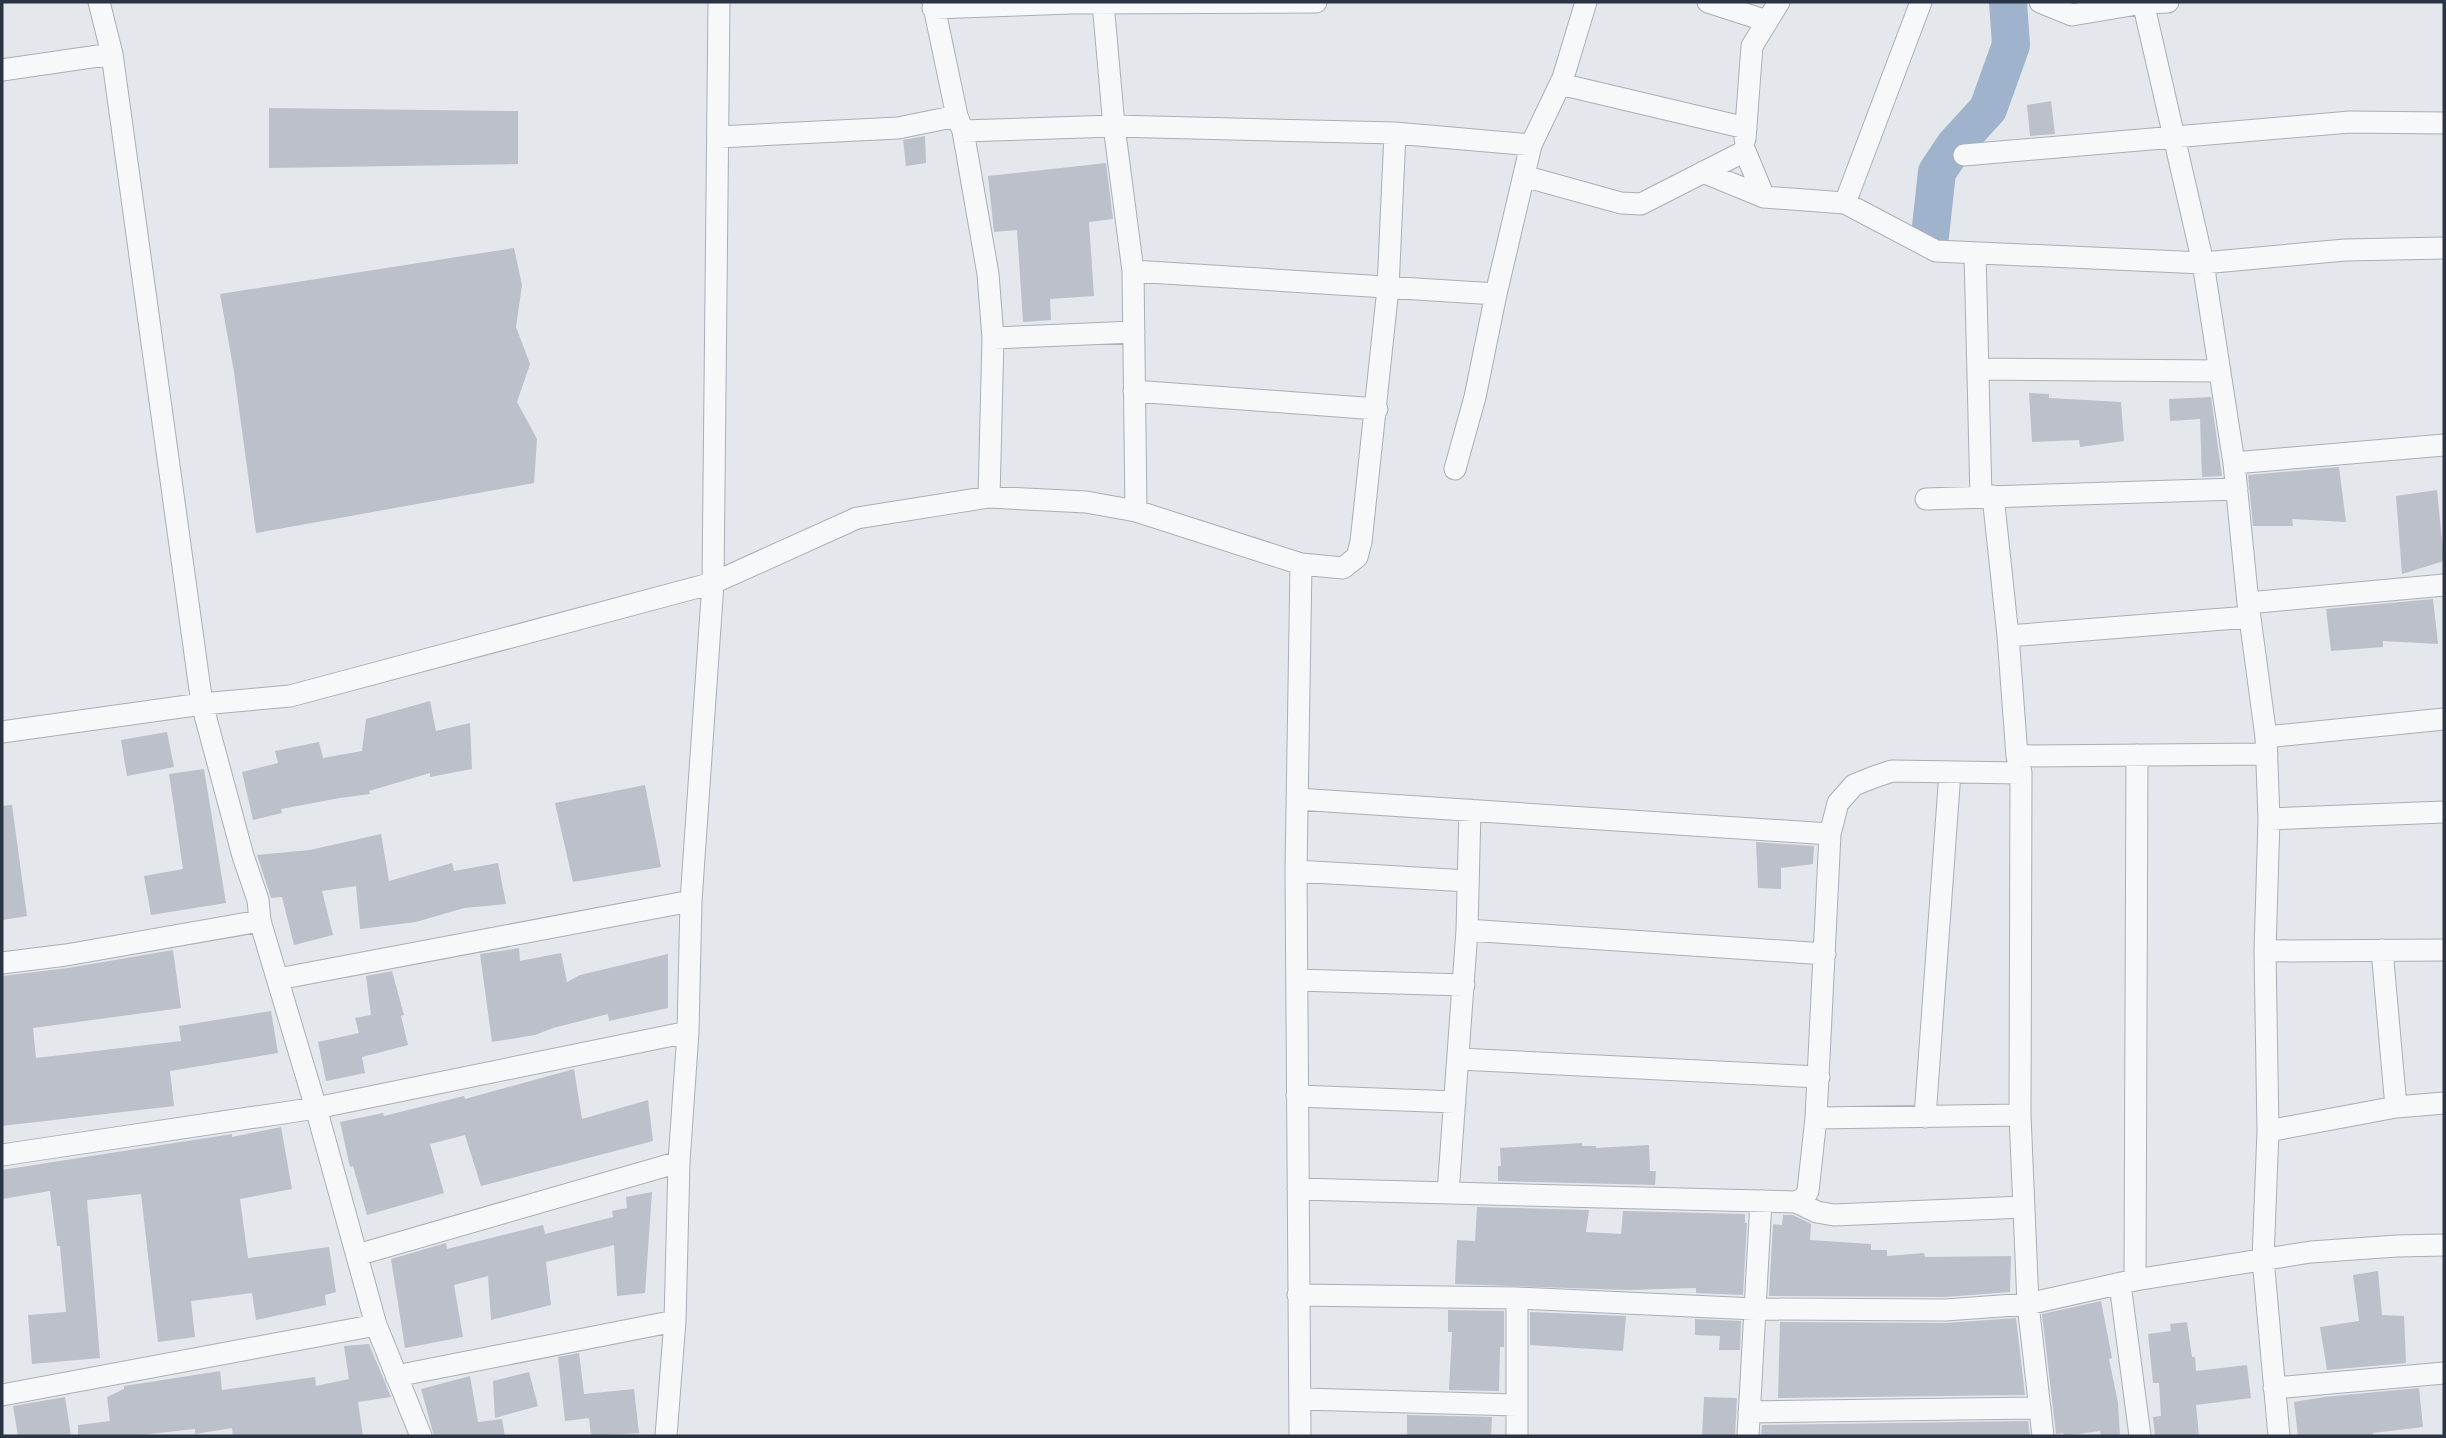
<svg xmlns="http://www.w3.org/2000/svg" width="2446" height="1438" viewBox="0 0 2446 1438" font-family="Overpass,sans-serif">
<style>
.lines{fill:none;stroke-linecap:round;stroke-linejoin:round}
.river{stroke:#9fb4cc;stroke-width:38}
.building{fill:#bbc0ca}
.minor-casing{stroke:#a9aeb7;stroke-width:23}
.minor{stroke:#f7f8fa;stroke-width:21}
</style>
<rect width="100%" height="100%" fill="#e4e7ec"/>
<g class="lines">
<path class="river" d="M1930 236 1937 172 1955 145 1988 109 2011 45 2008 2"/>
</g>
<path class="building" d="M2051 101 2055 134 2030 136 2027 105Z
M269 108 518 111V164L269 168Z
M925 136 926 163 906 166 903 140Z
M1106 163 1113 219 1089 222 1094 296 1050 299 1051 320 1023 322 1017 230 994 232 988 176Z
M514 248 522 285 516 327 530 364 517 402 537 439 534 483 256 533 234 372 220 294Z
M2029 393 2049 394V398L2121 402 2124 441 2080 447 2079 440 2032 442Z
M2211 397 2222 476 2202 477 2200 419 2170 421 2169 399Z
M2339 467 2346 522 2292 519 2293 526H2253L2248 475Z
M2437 490 2444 561 2402 574 2396 496Z
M2433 599 2438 644 2383 641V647L2331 651 2326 609Z
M430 701 436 731 470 723 472 769 430 777V773L369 791 370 794 340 798 281 809 282 813 253 820 242 772 278 763 275 751 319 742 323 758 362 751 366 719Z
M167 732 174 767 127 776 121 740Z
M204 769 226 903 151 915 144 876 183 869 169 774Z
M645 785 661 867 573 882 555 803Z
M12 805 27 916 2 920V806Z
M381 834 389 881 452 863 454 871 498 863 506 904 464 908 416 922 360 929 356 886 322 891 333 935 294 945 282 897 271 898 257 855 310 850Z
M1756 842 1814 846 1813 864 1781 868V889L1758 888Z
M519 948 520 961 561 953 567 982 580 975 668 954V1008L609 1021 608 1014 553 1028 535 1035 492 1042 480 954Z
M173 950 181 1008 33 1028 36 1058 181 1041 179 1026 271 1011 278 1053 170 1071 174 1106 2 1126V976L68 968Z
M392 971 404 1015 401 1016 408 1045 362 1057 365 1073 326 1081 318 1042 359 1033 355 1018 371 1015 366 976Z
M574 1069 582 1119 648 1100 653 1141 481 1186 465 1135 430 1144 444 1193 367 1215 353 1166 350 1167 340 1122 383 1113 384 1116 464 1096 465 1099Z
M281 1127 292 1189 240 1199 248 1258 329 1247 336 1292 325 1295 326 1305 256 1320 252 1293 191 1301 195 1337 158 1342 141 1194 87 1200 100 1358 32 1364 28 1315 66 1312 60 1246H57L50 1191 2 1199V1170L232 1134V1137Z
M1582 1143V1146H1596V1148L1649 1145 1650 1171H1656L1655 1185 1498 1181V1166H1501L1500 1148Z
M652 1192 645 1293 617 1296 614 1245 546 1262 551 1305 491 1320 488 1276 454 1285 463 1337 405 1348 391 1259 446 1243 447 1249 543 1225 545 1234 613 1217 612 1211 627 1208 626 1197Z
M1477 1207 1589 1210 1586 1232 1621 1234 1623 1211 1745 1214V1223H1747L1743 1295 1696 1293V1288L1628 1290 1455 1284 1457 1240 1475 1241Z
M1783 1215H1793L1811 1224 1810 1240 1871 1244V1250H1887V1256L1924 1253 1925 1257 2011 1256 2010 1292 1945 1297 1769 1296 1773 1224 1782 1225Z
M2378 1271 2382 1315 2404 1316 2406 1363 2327 1370 2320 1327 2359 1321 2353 1275Z
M2101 1301 2112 1358 2109 1359 2118 1403 2120 1436H2101L2100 1431 2064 1436 2063 1433 2056 1434 2042 1314Z
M1448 1310 1504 1311V1347H1500L1499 1391 1449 1390 1452 1332H1448Z
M1530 1312 1626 1316 1623 1351 1530 1345Z
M2016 1318 2025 1395 1778 1398 1780 1322 1945 1323Z
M1695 1319 1741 1321 1740 1350H1719L1720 1336 1695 1335Z
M2187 1322 2192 1357H2195L2196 1371 2247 1365 2251 1398 2196 1405 2199 1436H2155L2153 1417 2161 1416 2159 1383H2153L2148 1334 2171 1331 2170 1324Z
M369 1344 391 1397 358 1402 363 1436H233L232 1428 195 1434V1429L131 1436H78V1425L110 1421 107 1397 124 1389V1386L220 1371 222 1390 315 1377 316 1386 349 1379 344 1346Z
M579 1353 584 1394 634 1389 639 1433 591 1436 589 1418 565 1421 558 1357Z
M529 1372 538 1406 495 1418 493 1381Z
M470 1376 478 1422 502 1419 505 1436H434L421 1389Z
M2419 1388 2423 1427 2373 1433V1436H2298L2294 1402 2324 1397Z
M65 1397 71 1436H18L13 1406Z
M1704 1397 1737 1398 1735 1436H1702Z
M1407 1415 1492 1417 1491 1436H1407Z
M2028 1421 2030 1436 1761 1435 1762 1425Z"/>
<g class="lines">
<g class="minor-casing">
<path id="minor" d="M99 2 112 54 202 704 243 856 258 900 260 921 316 1108 376 1325 421 1436
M933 2 957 116 963 131 988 274 993 338 989 497
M1708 2 1767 21
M2040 2 2072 15 2143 3 2168 2
M2143 2 2203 263 2234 463 2248 603 2266 737 2269 819 2265 951 2268 1131 2263 1259 2279 1436
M1103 3 1114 126 1133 271 1136 511
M933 8 1071 3 1316 2
M2 70 112 54
M1560 84 1746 128
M963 131 1114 126 1395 133 1531 145
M718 137 898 128 957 116
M1745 139 1752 46 1779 2
M1964 155 2350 122 2444 123
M1703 172 1764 197
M1524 176 1621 203 1641 204 1745 151 1764 197 1845 203 1921 2
M1845 203 1936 251 2203 263 2345 250 2444 248
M1975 253 1981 497
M1133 271 1496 294
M993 338 1134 332
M1978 369 2220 371
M1134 391 1377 409
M2234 463 2444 445
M1455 469 1475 397 1496 294 1531 145 1563 78 1586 2
M1993 496 2008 636 2017 756 2021 773 2020 1115 2028 1304 2043 1436
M1926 499 2237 489
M2248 603 2444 585
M2008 636 2249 617
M2 732 202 704 290 696 713 583 857 518 989 497 1086 502 1136 511 1301 564 1343 568 1357 557 1361 542 1388 288 1395 133
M2266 737 2444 719
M2017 756 2267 754
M1297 799 1830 834
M2269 819 2444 812
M1296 871 1468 881
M1467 930 1825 954
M2382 950 2396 1107
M2265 951 2444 950
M2 963 66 955 260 921
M278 979 691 901
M1297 980 1464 985
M1459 1059 1819 1077
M1297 1096 1455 1102
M1925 1117 1950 772
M1816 1118 2020 1115
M2268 1131 2396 1107 2444 1103
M2 1155 316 1108 688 1032
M1298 1189 1796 1202 1817 1212 1834 1215 2024 1207
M1448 1193 1467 930 1470 810
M1796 1202 1804 1198 1808 1191 1816 1118 1830 834 1838 803 1854 785 1874 777 1892 771 2021 773
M357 1255 679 1162
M2135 1280 2137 755
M2120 1284 2140 1436
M1298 1295 1517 1298 1755 1309 1945 1310 2028 1304 2135 1280 2311 1252 2397 1246 2444 1245
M1517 1298V1436
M396 1376 675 1321
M2274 1388 2444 1373
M2 1395 376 1325
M1301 1399 1517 1405
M1749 1412 2040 1408
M666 1436 675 1321 679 1162 688 1032 691 901 713 583 719 2
M1300 1436 1296 871 1301 564
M1748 1436 1761 1201"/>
</g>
<use href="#minor" class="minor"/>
</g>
<rect width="2446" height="1438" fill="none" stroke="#2b3445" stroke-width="7"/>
</svg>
